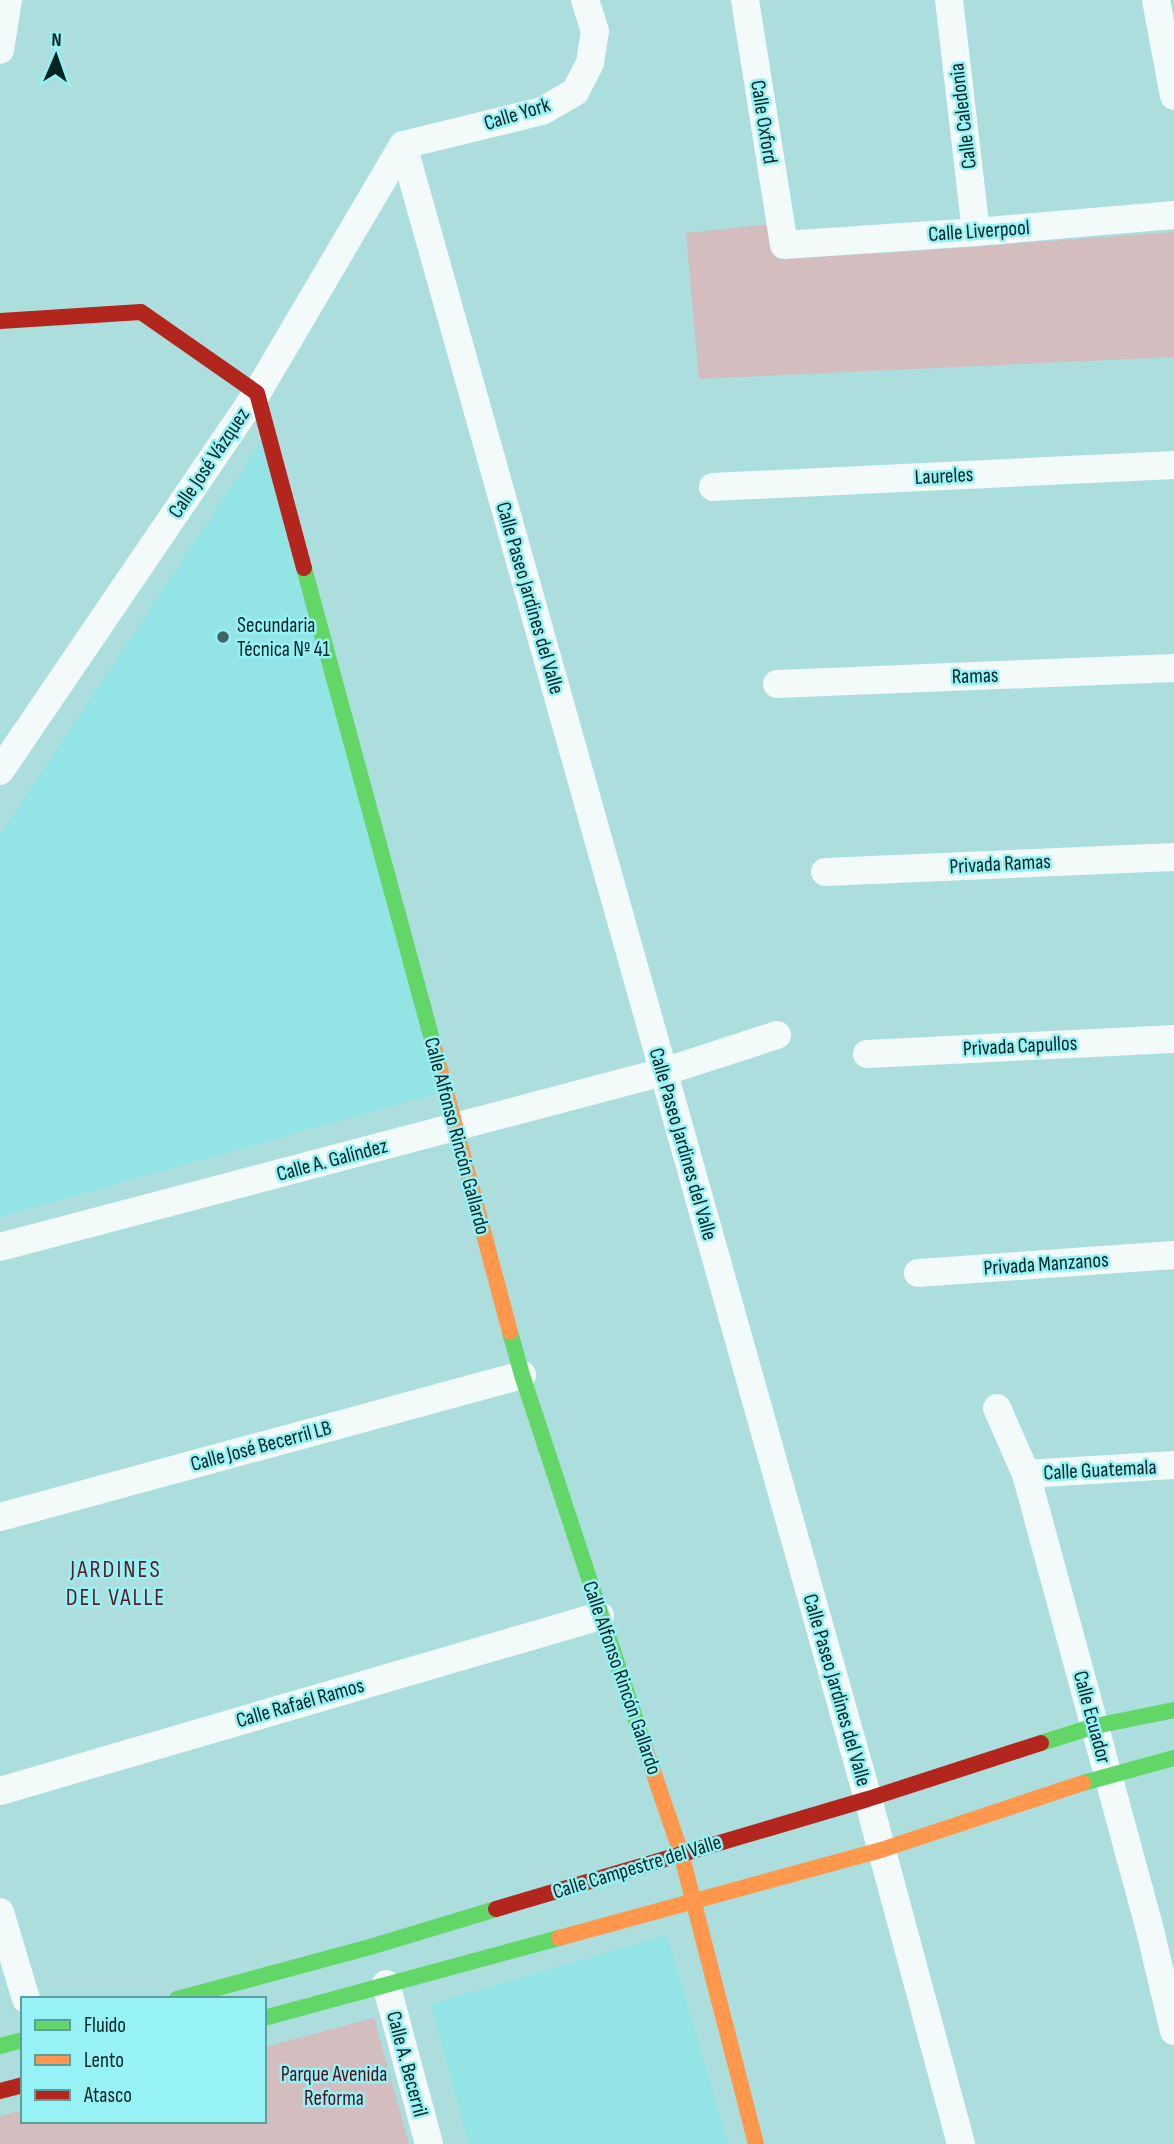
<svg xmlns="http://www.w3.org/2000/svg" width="1174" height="2144" viewBox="0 0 1174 2144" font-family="'Sofia Sans Condensed',sans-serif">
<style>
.built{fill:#93e4e5}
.green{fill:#d4bdbf}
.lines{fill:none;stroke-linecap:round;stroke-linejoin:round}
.street{stroke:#f3fafa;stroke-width:28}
.fast{stroke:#63d668;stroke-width:16}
.slow{stroke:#ff974d;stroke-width:16}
.jam{stroke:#b3261e;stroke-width:16}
.poi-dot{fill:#3f6464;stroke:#96f2f4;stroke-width:2.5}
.labels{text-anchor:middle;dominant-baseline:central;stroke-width:5;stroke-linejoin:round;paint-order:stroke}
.street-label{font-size:21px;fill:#042323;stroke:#96f2f4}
.poi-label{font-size:21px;fill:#042323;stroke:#96f2f4;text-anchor:start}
.park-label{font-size:21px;fill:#530b18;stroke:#96f2f4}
.quarter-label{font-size:24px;letter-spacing:2px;fill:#5e1821;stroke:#96f2f4}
</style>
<rect width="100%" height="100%" fill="#acdede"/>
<path class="built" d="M262 440 438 1093 0 1217V835Z
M667 1935 728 2144H469L431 2004Z"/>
<path class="green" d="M772 224 777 259 901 252 1174 232V357L699 379 686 233Z
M374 2018 409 2144H0V2116L23 2110V2121H264V2047Z"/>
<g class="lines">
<path class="street" d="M745 0 784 245 976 232 1174 215
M949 0 976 232
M1156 0 1174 96
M0 50 8 0
M403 145 868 1799 961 2144
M403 145 542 111 575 92 590 63 595 31 585 0
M713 487 1174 465
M777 684 1174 668
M0 771 257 393 403 145
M825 872 1174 857
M867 1054 1174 1039
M0 1247 663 1072 777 1035
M918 1273 1174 1255
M997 1408 1026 1474 1149 1926 1174 2031
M1026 1474 1174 1465
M0 1517 522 1375
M0 1791 600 1616
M0 1912 26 1999
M386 1984 429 2144"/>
<path class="fast" d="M304 568 434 1047
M510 1332 522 1375 642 1739
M1041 1743 1095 1726 1174 1710
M1083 1783 1174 1758
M177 1999 370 1947 496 1909
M264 2018 559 1938
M0 2046 23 2040"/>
<path class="slow" d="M434 1047 510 1332
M642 1739 681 1853 756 2144
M559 1938 881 1850 1083 1783"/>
<path class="jam" d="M0 321 141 312 257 393 304 568
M496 1909 868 1799 1041 1743
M0 2091 23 2085"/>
</g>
<circle class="poi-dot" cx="223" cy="637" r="7"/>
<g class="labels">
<g class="street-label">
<text transform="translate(517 114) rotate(-17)">Calle York</text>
<text transform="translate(963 116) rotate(-97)">Calle Caledonia</text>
<text transform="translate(764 122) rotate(81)">Calle Oxford</text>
<text transform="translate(979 231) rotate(-4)">Calle Liverpool</text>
<text transform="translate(209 463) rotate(-56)">Calle José Vázquez</text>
<text transform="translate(944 476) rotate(-3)">Laureles</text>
<text transform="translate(530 598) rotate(74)">Calle Paseo Jardines del Valle</text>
<text transform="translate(975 676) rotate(-2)">Ramas</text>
<text transform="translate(1000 864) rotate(-3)">Privada Ramas</text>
<text transform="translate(1020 1046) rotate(-3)">Privada Capullos</text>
<text transform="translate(457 1136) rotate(75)">Calle Alfonso Rincón Gallardo</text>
<text transform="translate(683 1144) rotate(74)">Calle Paseo Jardines del Valle</text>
<text transform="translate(332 1160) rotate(-15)">Calle A. Galíndez</text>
<text transform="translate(1046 1264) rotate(-4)">Privada Manzanos</text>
<text transform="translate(261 1446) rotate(-15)">Calle José Becerril LB</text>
<text transform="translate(1100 1470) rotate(-3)">Calle Guatemala</text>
<text transform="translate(622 1678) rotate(71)">Calle Alfonso Rincón Gallardo</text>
<text transform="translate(837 1690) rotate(74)">Calle Paseo Jardines del Valle</text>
<text transform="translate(300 1703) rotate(-16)">Calle Rafaél Ramos</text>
<text transform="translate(1092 1717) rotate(75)">Calle Ecuador</text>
<text transform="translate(637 1867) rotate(-17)">Calle Campestre del Valle</text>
<text transform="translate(407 2064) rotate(75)">Calle A. Becerril</text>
</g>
<g class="poi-label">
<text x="237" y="625">Secundaria<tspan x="237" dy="24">Técnica Nº 41</tspan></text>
</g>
<g class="park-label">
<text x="334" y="2074">Parque Avenida<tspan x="334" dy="24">Reforma</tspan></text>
</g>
<g class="quarter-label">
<text x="116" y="1569">JARDINES<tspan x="116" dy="28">DEL VALLE</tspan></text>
</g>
</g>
<rect x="21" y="1997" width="245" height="126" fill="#96f2f4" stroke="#5c9fa0" stroke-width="2"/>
<rect x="35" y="2020" width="35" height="10" fill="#63d668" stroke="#5c9fa0" stroke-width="2"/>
<text x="84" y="2032" font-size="21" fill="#042323">Fluido</text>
<rect x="35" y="2055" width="35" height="10" fill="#ff974d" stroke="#5c9fa0" stroke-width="2"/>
<text x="84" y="2067" font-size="21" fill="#042323">Lento</text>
<rect x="35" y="2090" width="35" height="10" fill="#b3261e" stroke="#5c9fa0" stroke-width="2"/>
<text x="84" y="2102" font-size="21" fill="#042323">Atasco</text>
<g transform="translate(56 56) rotate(2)" stroke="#96f2f4" stroke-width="5" paint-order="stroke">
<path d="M0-5L12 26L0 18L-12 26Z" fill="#042323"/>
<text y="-10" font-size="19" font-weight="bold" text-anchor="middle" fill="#042323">N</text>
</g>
</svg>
